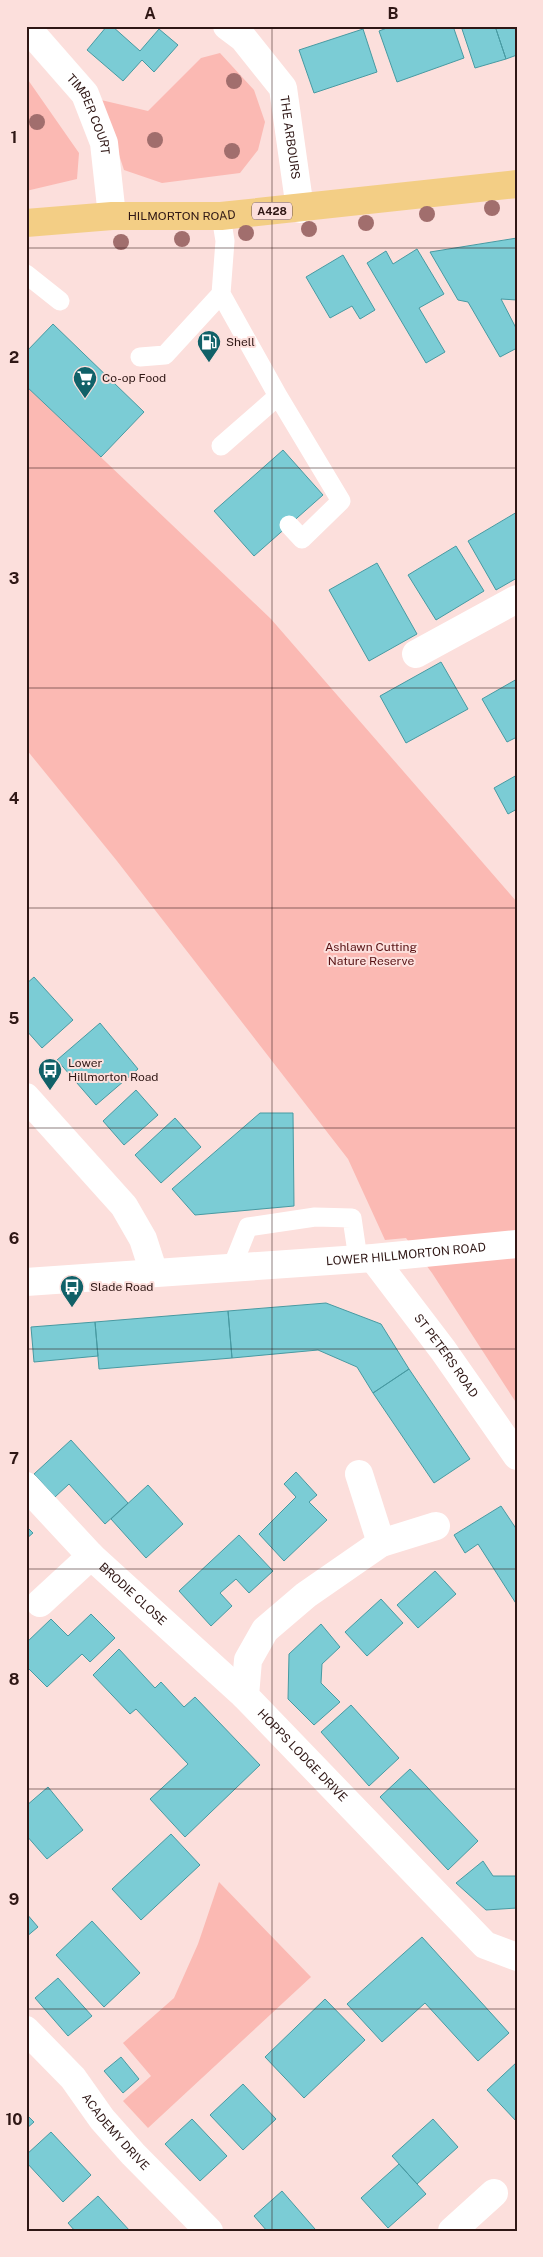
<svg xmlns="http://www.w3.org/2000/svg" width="543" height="2257" viewBox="0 0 543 2257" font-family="'Public Sans',sans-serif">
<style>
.green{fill:#fbb9b3}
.building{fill:#7bccd5;stroke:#489aa2}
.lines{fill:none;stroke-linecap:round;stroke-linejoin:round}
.lane{stroke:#fff;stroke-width:19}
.street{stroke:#fff;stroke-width:28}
.highway{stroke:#f3ce85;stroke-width:28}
.tree{fill:#a16e6d}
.grid{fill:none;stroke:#2f1715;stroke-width:1;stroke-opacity:0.55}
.labels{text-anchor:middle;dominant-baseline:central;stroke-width:4;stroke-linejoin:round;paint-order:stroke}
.shield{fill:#fcdfdc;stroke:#6c5351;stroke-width:1}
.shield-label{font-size:11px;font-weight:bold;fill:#2f1715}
.street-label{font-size:12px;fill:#2f1715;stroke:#fcdfdc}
.poi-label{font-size:12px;fill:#2f1715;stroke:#fcdfdc;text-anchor:start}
.park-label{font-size:12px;fill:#561113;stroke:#fcdfdc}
.neatline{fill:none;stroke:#2f1715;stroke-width:2}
.grid-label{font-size:16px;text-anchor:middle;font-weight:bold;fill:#2f1715}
</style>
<rect width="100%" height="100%" fill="#fcdfdc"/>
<path class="green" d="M220 53 254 90 265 122 258 150 240 173 162 183 124 170 101 100 148 111 201 58Z
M26 77 79 153 77 179 26 191Z
M26 386 271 619 517 902V1404L432 1273 406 1238 385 1240 348 1159 117 861 26 749Z
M219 1882 311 1977 148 2128 123 2101 151 2076 123 2043 174 1998 198 1944Z"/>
<path class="building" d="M107 26H112L140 51 159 29 178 45 154 72 142 60 123 81 87 50Z
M392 26H453L464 58 397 82 379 31Z
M461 26H495L506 59 475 68Z
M495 26H517V55L506 59Z
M363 29 377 72 314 93 299 50Z
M517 238V300L501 299 517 330V348L500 357 468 302 458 300 430 252Z
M417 249 444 294 419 308 445 352 426 363 367 263 386 251 393 264Z
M343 255 375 310 360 319 352 306 330 318 306 277Z
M53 324 144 412 101 457 26 386V352Z
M283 450 323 495 254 556 214 511Z
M517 512V578L496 590 468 541Z
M456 546 484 591 436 620 408 575Z
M377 563 417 634 369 661 329 590Z
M441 662 468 709 406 743 380 696Z
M517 679V737L507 742 482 699Z
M517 775V809L508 814 494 788Z
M34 977 73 1020 42 1048 26 1030V984Z
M100 1023 138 1069 96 1105 57 1060Z
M136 1090 158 1115 124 1145 103 1121Z
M260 1113H293L294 1206 195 1215 172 1189Z
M175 1118 201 1147 161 1183 135 1155Z
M326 1303 381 1324 409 1369 373 1393 357 1367 318 1350 232 1358 228 1311Z
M228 1311 232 1358 99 1369 95 1322Z
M95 1322 98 1356 34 1362 31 1327Z
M409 1369 470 1459 434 1483 373 1393Z
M71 1440 128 1503 105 1524 69 1484 55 1497 34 1474Z
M296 1472 317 1495 309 1502 327 1520 284 1561 259 1534 296 1497 284 1484Z
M148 1485 183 1524 146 1558 111 1519Z
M501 1506 517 1530V1605L478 1544 465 1553 454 1535Z
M26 1526 33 1533 26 1539Z
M239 1535 273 1571 249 1593 236 1579 220 1593 232 1606 211 1626 179 1591Z
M435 1571 456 1594 418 1628 397 1605Z
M381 1599 403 1623 367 1656 345 1632Z
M91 1614 115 1638 90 1662 82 1654 47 1687 26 1666V1643L51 1619 68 1636Z
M321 1624 340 1647 322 1664 321 1683 340 1702 314 1725 288 1699 289 1654Z
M119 1649 155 1688 161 1682 184 1707 195 1697 260 1765 185 1837 150 1799 188 1764 136 1709 130 1714 93 1675Z
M351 1705 399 1758 369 1786 321 1732Z
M410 1769 478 1841 448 1870 380 1797Z
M48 1787 83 1830 47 1859 26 1835V1806Z
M171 1834 200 1865 141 1920 112 1889Z
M483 1861 493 1876H517V1908L486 1910 456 1883Z
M26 1913 38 1927 26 1937Z
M92 1921 140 1973 104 2007 56 1955Z
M422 1937 509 2033 478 2061 425 2003 382 2042 347 2004Z
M58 1978 92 2016 68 2036 35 1998Z
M325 1999 365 2040 304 2098 265 2057Z
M121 2057 139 2079 123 2093 104 2071Z
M517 2062V2122L487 2090Z
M243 2084 276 2119 243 2150 210 2115Z
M26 2114 34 2122 26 2129Z
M192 2119 227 2156 200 2181 165 2144Z
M433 2119 458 2147 417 2184 392 2156Z
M51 2132 91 2175 63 2202 26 2162V2155Z
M399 2164 426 2194 388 2228 361 2198Z
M282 2191 315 2229 313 2231H267L254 2216Z
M98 2196 130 2231H75L68 2223Z"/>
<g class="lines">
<path class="lane" d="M26 274 60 301
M221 294 278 396
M140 357 165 355 221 294 225 241 221 216
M221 446 278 396 341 501 302 539 289 525
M232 1267 248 1227 315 1217 352 1218 358 1259"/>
<g class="street">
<path id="s1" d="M227 26 243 38 283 88 300 209"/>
<path id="s2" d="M26 32 36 38 85 94 104 143 112 216"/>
<path d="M416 654 517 599"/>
<path d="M26 1097 124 1206 143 1239 154 1273"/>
<path id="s3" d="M373 1258 443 1350 517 1456"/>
<path id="s4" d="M26 1282 373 1258 517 1244"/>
<path d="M359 1474 381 1543"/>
<path id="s5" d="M26 1486 91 1556 245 1696"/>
<path id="s6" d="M436 1526 381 1543 306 1595 265 1630 248 1660 245 1696 485 1945 517 1957"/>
<path d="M40 1603 91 1556"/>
<path id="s7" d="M26 2030 73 2078 102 2119 133 2154 209 2231"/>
<path d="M452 2231 494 2193"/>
</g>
<path class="highway" id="s8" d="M26 223 112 216H221L517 184"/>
</g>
<g class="tree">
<circle cx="234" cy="81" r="8"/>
<circle cx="37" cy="122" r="8"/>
<circle cx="155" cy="140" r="8"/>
<circle cx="232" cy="151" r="8"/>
<circle cx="492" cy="208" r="8"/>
<circle cx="427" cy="214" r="8"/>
<circle cx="366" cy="223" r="8"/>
<circle cx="309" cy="229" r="8"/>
<circle cx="246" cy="233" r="8"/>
<circle cx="182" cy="239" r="8"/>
<circle cx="121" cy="242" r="8"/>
</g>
<path class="grid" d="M272 26V2231M26 248H517M26 468H517M26 688H517M26 908H517M26 1128H517M26 1349H517M26 1569H517M26 1789H517M26 2009H517"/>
<defs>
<g id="fuel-pin" transform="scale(1.25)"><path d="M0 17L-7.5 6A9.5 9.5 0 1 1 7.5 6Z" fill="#116168" stroke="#fcdfdc"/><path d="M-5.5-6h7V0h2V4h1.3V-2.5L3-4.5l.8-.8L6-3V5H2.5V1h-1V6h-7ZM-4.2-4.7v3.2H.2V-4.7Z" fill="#fff"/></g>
<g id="supermarket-pin" transform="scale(1.25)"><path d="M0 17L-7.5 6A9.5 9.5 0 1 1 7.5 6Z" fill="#116168" stroke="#fcdfdc"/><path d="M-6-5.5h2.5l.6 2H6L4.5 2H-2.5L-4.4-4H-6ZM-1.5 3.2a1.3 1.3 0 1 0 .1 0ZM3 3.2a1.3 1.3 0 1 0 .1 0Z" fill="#fff"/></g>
<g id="bus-pin" transform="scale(1.25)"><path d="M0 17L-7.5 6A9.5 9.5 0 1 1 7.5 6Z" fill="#116168" stroke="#fcdfdc"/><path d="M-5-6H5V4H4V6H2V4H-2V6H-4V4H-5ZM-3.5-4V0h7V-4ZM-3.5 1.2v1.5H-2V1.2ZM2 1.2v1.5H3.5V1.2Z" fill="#fff"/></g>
</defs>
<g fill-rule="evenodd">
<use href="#fuel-pin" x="209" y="342"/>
<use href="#supermarket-pin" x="85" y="378"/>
<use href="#bus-pin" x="50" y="1070"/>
<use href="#bus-pin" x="72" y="1287"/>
</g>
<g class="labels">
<rect class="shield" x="252" y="202.5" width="40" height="17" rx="4"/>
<g class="shield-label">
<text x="272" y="211">A428</text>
</g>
<g class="street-label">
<text stroke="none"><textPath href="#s2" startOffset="106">TIMBER COURT</textPath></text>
<text stroke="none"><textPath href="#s1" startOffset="134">THE ARBOURS</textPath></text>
<text stroke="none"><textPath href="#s8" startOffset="156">HILMORTON ROAD</textPath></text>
<text stroke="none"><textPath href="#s4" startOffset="381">LOWER HILLMORTON ROAD</textPath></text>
<text stroke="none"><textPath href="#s3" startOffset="122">ST PETERS ROAD</textPath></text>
<text stroke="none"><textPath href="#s5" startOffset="152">BRODIE CLOSE</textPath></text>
<text stroke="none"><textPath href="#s6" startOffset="356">HOPPS LODGE DRIVE</textPath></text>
<text stroke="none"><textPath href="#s7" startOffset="136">ACADEMY DRIVE</textPath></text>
</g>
<g class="poi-label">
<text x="226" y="342">Shell</text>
<text x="102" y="378">Co-op Food</text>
<text x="68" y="1063">Lower<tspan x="68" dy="14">Hillmorton Road</tspan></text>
<text x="90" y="1287">Slade Road</text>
</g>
<g class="park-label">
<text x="371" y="947">Ashlawn Cutting<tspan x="371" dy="14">Nature Reserve</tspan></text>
</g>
</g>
<rect width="543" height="2257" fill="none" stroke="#fcdfdc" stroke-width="55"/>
<rect x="28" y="28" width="488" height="2202" class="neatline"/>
<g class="grid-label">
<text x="150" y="19">A</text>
<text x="393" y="19">B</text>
<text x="14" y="143">1</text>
<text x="14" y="363">2</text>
<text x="14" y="584">3</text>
<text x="14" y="804">4</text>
<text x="14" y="1024">5</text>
<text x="14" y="1244">6</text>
<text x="14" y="1464">7</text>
<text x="14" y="1685">8</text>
<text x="14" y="1905">9</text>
<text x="14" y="2125">10</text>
</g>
</svg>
